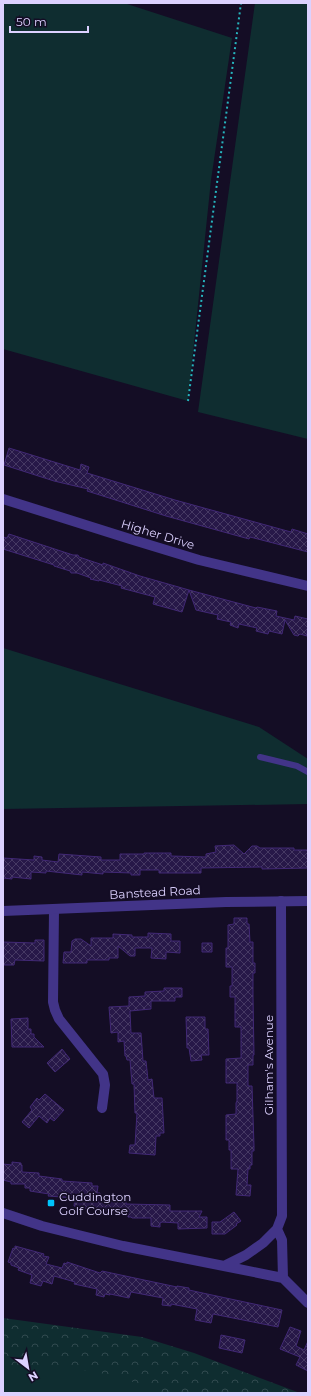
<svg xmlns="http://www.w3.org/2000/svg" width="311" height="1396" viewBox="0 0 311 1396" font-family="Montserrat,sans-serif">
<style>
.green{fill:#0f2d30}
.forest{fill:url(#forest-crowns)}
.building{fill:url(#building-cross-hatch);stroke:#412875}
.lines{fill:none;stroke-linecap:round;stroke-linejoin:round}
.path{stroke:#26b5be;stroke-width:2;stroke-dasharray:2 3;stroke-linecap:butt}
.service{stroke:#423488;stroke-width:6}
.minor{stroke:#423488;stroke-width:10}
.tertiary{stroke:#423488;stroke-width:10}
.poi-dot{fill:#00c4fc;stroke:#140d25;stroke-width:1.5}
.labels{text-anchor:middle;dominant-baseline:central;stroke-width:3.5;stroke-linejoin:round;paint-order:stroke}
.street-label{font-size:12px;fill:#dcd1ff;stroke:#140d25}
.poi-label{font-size:12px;fill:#dcd1ff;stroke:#140d25;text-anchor:start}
</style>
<defs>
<pattern id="forest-crowns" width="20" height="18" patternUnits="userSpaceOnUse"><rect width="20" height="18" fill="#0f2d30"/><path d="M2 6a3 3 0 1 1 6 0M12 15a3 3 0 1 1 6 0" fill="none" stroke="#314a4f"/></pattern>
<pattern id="building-cross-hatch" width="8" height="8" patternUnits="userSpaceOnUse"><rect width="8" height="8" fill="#271848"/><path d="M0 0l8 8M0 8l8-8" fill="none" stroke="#463963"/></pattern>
</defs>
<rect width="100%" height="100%" fill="#140d25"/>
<path class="green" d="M3 3H124L232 38 211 180 188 401 3 349Z
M255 3H308V439L198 412Z
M3 648 259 727 308 759V804L3 809Z
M3 1331 274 1393H3Z"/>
<path class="forest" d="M3 1318 142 1337 194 1353 300 1393H162L140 1384 93 1371 13 1366 3 1363Z"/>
<path class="building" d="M9 448 80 470 81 464 89 467 87 473 175 500 291 532 292 529 308 534V552L250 537 249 539 166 516 87 491 88 489 54 481 4 465Z
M9 534 73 555H78L79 557 103 565V563L140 576 189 590 182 612 153 604 155 597 121 588 122 586 99 580V581L90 579 91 578 77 573H71L70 571 54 566V565L3 549V537L7 538Z
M189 590 256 608 257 607 277 611 276 616 294 620 295 616 308 619 307 636 300 634 298 636 294 635 285 620 282 634 269 631 268 634 256 631 257 628 239 624 238 628 230 625 231 622 217 619 218 615 196 610Z
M234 845 244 854 252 846H257L260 848H294V850H308V868L262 869V867L201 868V873H159V870H140V875H131V873L103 872V874L82 872V875L46 871V873L31 872V879L12 877V879L3 878V858L34 860V856L42 857V860L58 862 59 854 101 857V860H120V854H144V853H171V856L206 857V854L216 852 215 846Z
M234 918H247V924H249L250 942H253V963H255V973H253V996L254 1055H253V1065H248V1086H252L254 1146V1151H252V1165H250V1169H248L247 1185H251L250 1196 236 1195 238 1169H231V1150H229V1140H226V1115L236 1114V1103L237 1101V1083H226V1059L241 1058V1027H235V997H230V986H232V967H226V948H228V925L234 924Z
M148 933 171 934V941H180V953L166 952V959L151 958 152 948H135V956H130L118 946V958H109V960H87V963H63L64 952H71L72 941 75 939H81L91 946V938H113V934L132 935V937H148Z
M35 940H44V961L15 960 14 965H3V942L35 943Z
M202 943H212V952H202Z
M164 988H182V997H175V1001H151V1009L130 1011 131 1033H141L143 1061H146L148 1080 152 1079 154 1098H162L164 1133H160V1136H156L155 1155 129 1153 130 1145H135L137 1113H135L134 1084H132L130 1060H127L126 1056H125L124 1041 118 1042V1032L111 1033 109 1007 129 1006V997L145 996V992L164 991Z
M186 1017H205V1029H208L209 1055H201L202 1060 191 1061 189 1048H187Z
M28 1018V1029H31V1034H34V1037L44 1047H12L11 1019Z
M62 1049 70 1059 55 1072 47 1063Z
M45 1094 64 1110 54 1121 50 1118 47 1123 39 1116 29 1128 22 1122 32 1110 30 1107 37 1098 39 1100Z
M12 1162 21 1163V1165H22V1172L39 1173V1176L62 1179V1181L92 1183V1186H98L97 1193H100V1199L126 1200V1204L170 1205V1211H202L199 1217H207V1228L178 1229V1223L162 1222 160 1223V1227L151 1226V1218H132L131 1217H128V1213H101V1209L80 1208V1207L74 1206 75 1198 48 1196 49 1194 30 1191V1188H25V1184H11V1182L3 1180V1164L12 1165Z
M234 1212 241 1221 236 1224 237 1225 225 1234H212V1222H220Z
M15 1246 44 1254 43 1256 49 1257 46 1264 62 1268 64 1263 67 1264V1262L100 1273 102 1271 177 1287V1286L189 1288V1290L198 1292 282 1310 278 1327 213 1314 211 1323 195 1320 197 1309 171 1304V1306L162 1305 163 1298 131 1292 129 1298 110 1294V1295L105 1294 104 1297 96 1295 97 1289 74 1284 75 1282 54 1276 52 1284 43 1281 41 1286 30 1283 32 1275 18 1270 19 1268 11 1265V1263L8 1262 13 1248 15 1249Z
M290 1327 301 1331 296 1346 304 1350 308 1341V1371L296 1365 300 1357 280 1349Z
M221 1335 245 1340 242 1353 219 1348Z"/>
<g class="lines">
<path class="path" d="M188 401 241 3"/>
<path class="service" d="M260 757 297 766 308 772"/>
<path class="minor" d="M3 499 130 539 199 560 308 586
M54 910 53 1002 55 1010 59 1019 103 1074 105 1085 102 1108
M3 1213 42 1226 123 1246 224 1266 246 1255 263 1243 277 1229 282 1216 281 901
M277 1229 282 1240 283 1278
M224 1266 283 1278 308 1303"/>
<path class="tertiary" d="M3 911 226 902 308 901"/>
</g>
<rect class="poi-dot" x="47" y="1199" width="8" height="8" rx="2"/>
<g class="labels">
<g class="street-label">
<text transform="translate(158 534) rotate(17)">Higher Drive</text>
<text transform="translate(155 892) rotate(-3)">Banstead Road</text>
<text transform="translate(268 1065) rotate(-90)">Gilham's Avenue</text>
</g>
<g class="poi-label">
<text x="59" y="1196">Cuddington<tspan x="59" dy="14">Golf Course</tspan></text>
</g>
</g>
<rect width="311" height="1396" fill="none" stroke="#dcd1ff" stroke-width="8"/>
<g transform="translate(28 1368) rotate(149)" stroke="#140d25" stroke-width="3" paint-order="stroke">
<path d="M0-3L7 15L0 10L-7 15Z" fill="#dcd1ff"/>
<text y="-6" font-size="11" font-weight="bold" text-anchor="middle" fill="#dcd1ff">N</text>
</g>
<path d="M10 26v6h78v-6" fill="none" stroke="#dcd1ff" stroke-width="2"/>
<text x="16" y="26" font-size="12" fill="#dcd1ff" stroke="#140d25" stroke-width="3" paint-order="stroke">50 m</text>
</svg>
